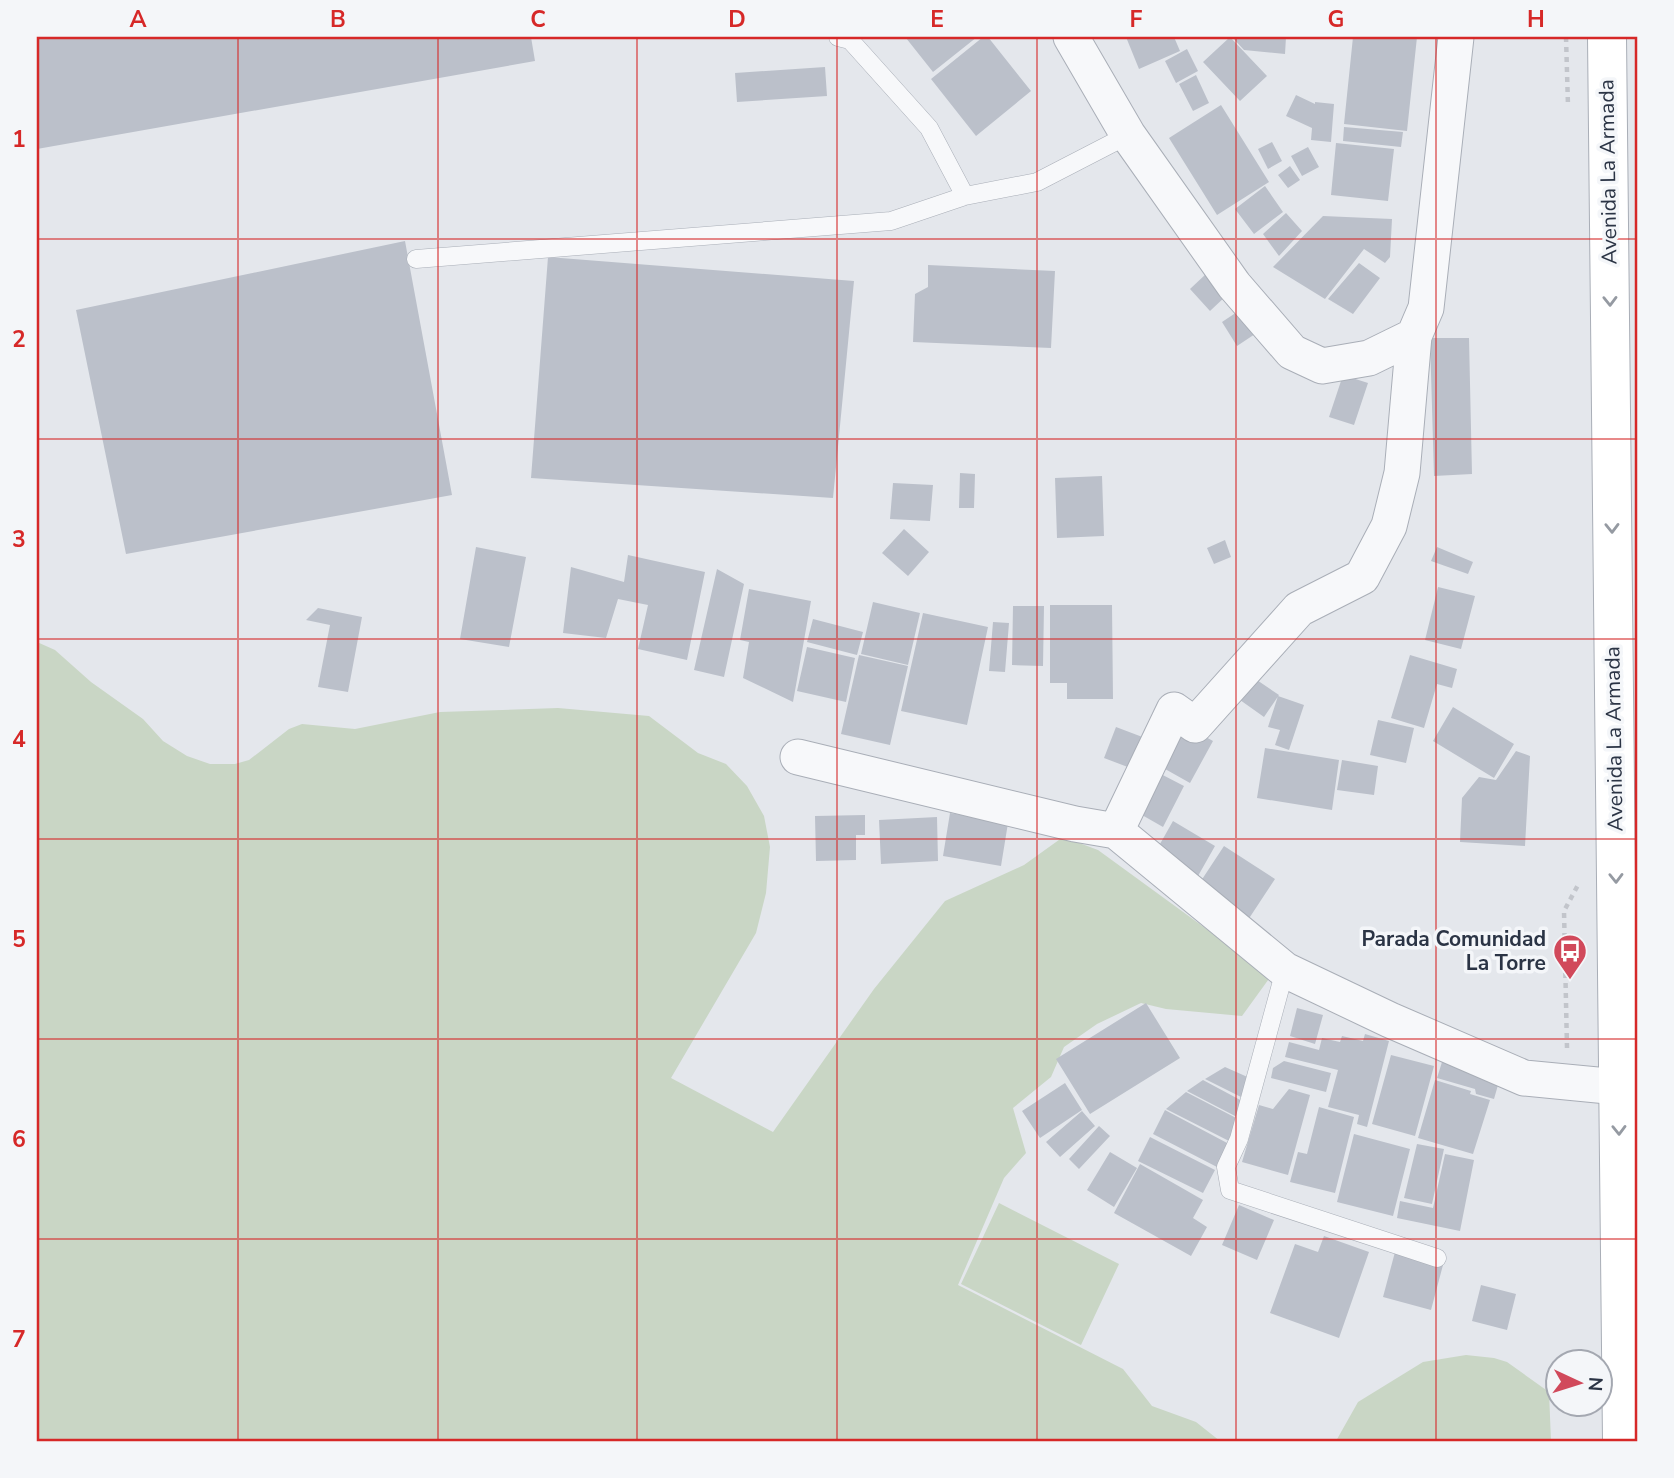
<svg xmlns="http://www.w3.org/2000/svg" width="1674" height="1478" viewBox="0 0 1674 1478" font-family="'Nunito Sans',sans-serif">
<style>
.green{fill:#c9d6c5}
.building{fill:#bbc0ca}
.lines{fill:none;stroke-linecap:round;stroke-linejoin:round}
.lane-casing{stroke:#a9aeb7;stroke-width:19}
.street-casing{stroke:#a9aeb7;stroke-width:37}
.secondary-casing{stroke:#a9aeb7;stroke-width:40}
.path{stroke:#c2c5cb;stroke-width:4.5;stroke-dasharray:5 5;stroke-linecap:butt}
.lane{stroke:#f7f8fa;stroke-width:18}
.street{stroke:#f7f8fa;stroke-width:35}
.secondary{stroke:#fff;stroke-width:38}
.oneway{stroke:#959aa2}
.grid{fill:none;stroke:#d62828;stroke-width:2;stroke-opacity:0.55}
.labels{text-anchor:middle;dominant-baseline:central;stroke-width:7;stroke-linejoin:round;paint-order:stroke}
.street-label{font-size:21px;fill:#2b3445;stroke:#f4f6f9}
.poi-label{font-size:21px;font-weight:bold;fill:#2b3445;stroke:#f4f6f9;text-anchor:end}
.neatline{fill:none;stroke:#d62828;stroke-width:2.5}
.grid-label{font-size:23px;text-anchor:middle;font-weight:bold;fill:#d62828}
</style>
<rect width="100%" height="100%" fill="#e4e7ec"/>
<path class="green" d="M37 642 55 650 91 682 143 719 163 741 187 756 210 764H235L249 760 289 729 302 724 355 729 440 712 558 708 649 716 698 753 726 764 747 786 764 816 770 847 766 893 756 933 671 1078 773 1132 874 989 945 901 1024 865 1063 837 1098 850 1271 976 1242 1016 1166 1009 1141 1003 1097 1024 1064 1047 1051 1077 1013 1108 1026 1153 1004 1178 958 1285 1123 1369 1152 1406 1196 1422 1220 1441H37Z
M999 1203 1119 1264 1081 1345 961 1284Z
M1466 1355 1494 1358 1507 1362 1549 1392 1551 1441H1336L1358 1402 1423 1362Z"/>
<path class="building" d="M37 37H531L535 61 37 149Z
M908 37H977L933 72 906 38Z
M983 37H988L1031 91 976 136 931 79Z
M1126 37H1174L1180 51 1139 69Z
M1230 37 1267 76 1240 101 1203 62Z
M1232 37H1286L1285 54 1244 50Z
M1353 37H1417L1407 131 1344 124Z
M1187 49 1198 71 1176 83 1165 61Z
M825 67 827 96 737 102 735 73Z
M1196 75 1209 103 1193 111 1179 84Z
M1296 95 1315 104V102L1334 104 1331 142 1311 140 1312 128 1286 116Z
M1221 105 1269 182 1217 215 1169 138Z
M1344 127 1403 132 1401 147 1343 141Z
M1272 142 1282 161 1268 169 1258 149Z
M1336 143 1394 149 1388 201 1331 195Z
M1308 147 1319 167 1302 176 1291 156Z
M1290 166 1300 180 1288 188 1278 175Z
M1265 186 1283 212 1254 234 1235 209Z
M1286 213 1302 231 1279 256 1263 234Z
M1323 216 1392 219 1390 257 1385 263 1364 249 1325 299 1273 267Z
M405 241 452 495 126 554 76 310Z
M548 257 854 281 833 498 531 478Z
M1359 263 1380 278 1353 314 1328 299Z
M928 265 1055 271 1051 348 913 342 915 294 928 287Z
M1207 273 1227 295 1210 311 1190 289Z
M1240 310 1255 334 1237 346 1222 322Z
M1430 338H1469L1472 474 1434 476Z
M1343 375 1368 383 1354 425 1329 417Z
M960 473 975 474 974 508H959Z
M1102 476 1104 536 1057 538 1055 478Z
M893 483 933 485 930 521 890 519Z
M904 529 929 552 908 576 882 553Z
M1225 540 1231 557 1214 564 1207 548Z
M476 547 526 557 509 647 460 639Z
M1437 547 1473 562 1468 574 1431 561Z
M628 555 705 572 687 660 638 649 648 605 618 599 606 638 563 633 571 567 624 582Z
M717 569 744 584 724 677 694 670Z
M1438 587 1475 596 1461 649 1425 640Z
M749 589 811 601 793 702 743 678 749 642 740 640Z
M873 602 920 613 908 665 861 654Z
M1050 605H1112L1113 699H1067V683H1050Z
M1013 606H1044L1043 666 1012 665Z
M318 608 362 617 348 692 318 687 330 625 306 620Z
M923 613 988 627 967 725 901 711Z
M813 619 863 632 857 655 807 642Z
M993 622 1009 623 1005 672 989 671Z
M807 647 855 658 846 702 797 691Z
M859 655 908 666 890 745 841 734Z
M1410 655 1457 669 1452 688 1437 684 1424 728 1391 718Z
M1248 674 1279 695 1264 717 1233 695Z
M1278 696 1304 705 1289 750 1275 745 1280 730 1268 727Z
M1453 707 1514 744 1494 778 1433 741Z
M1378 720 1414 728 1406 763 1370 755Z
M1181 723 1213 741 1190 783 1158 765Z
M1116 727 1145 738 1133 769 1104 758Z
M1265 748 1339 760 1332 810 1257 798Z
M1516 751 1530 756 1525 846 1460 842 1462 798 1479 777 1496 780Z
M1342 760 1378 766 1374 795 1337 790Z
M1155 771 1184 786 1163 827 1135 811Z
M950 813 1008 823 1001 866 943 856Z
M865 815V835H856V860L816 861 815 816Z
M937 817 938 861 881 864 879 820Z
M1173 821 1215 846 1198 876 1156 851Z
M1224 846 1275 879 1246 923 1195 890Z
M1146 1003 1180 1058 1090 1114 1056 1059Z
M1297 1008 1323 1015 1315 1044 1290 1036Z
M1365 1034 1389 1041 1367 1127 1357 1124 1359 1115 1328 1107 1338 1070 1285 1057 1289 1042 1319 1050 1322 1038 1340 1042 1342 1036 1363 1041Z
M1391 1055 1434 1066 1415 1136 1372 1124Z
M1284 1061 1331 1073 1326 1092 1271 1078 1273 1068Z
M1442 1062 1500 1078 1494 1099 1476 1094 1475 1089 1437 1078Z
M1225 1067 1252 1079 1243 1098 1205 1079Z
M1203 1080 1244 1102 1237 1117 1187 1091Z
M1435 1080 1471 1091 1470 1094 1490 1100 1473 1154 1418 1138Z
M1065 1083 1082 1110 1040 1138 1022 1111Z
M1289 1089 1310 1095 1288 1175 1242 1162 1259 1105 1273 1109Z
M1186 1092 1240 1120 1229 1141 1166 1109Z
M1319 1107 1354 1117 1335 1193 1290 1182 1298 1152 1307 1154Z
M1165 1110 1229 1144 1217 1167 1153 1134Z
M1082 1111 1095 1126 1060 1157 1046 1142Z
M1099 1126 1110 1136 1079 1169 1069 1159Z
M1354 1134 1410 1149 1393 1216 1337 1202Z
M1150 1137 1215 1170 1203 1193 1138 1161Z
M1417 1144 1444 1149 1432 1204 1404 1198Z
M1110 1152 1137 1168 1114 1207 1087 1190Z
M1445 1154 1474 1160 1460 1231 1397 1218 1400 1201 1433 1208Z
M1140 1164 1203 1200 1193 1218 1207 1227 1191 1256 1114 1213Z
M1239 1205 1274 1220 1257 1260 1222 1245Z
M1324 1236 1369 1252 1339 1338 1270 1313 1295 1244 1318 1252Z
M1395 1252 1443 1265 1431 1310 1383 1297Z
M1481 1285 1516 1294 1507 1330 1472 1321Z"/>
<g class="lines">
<g class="lane-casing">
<path id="lane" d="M838 37 850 40 929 128 965 196
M416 259 891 221 965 196 1037 182 1128 135
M1285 970 1239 1139 1226 1167 1230 1190 1437 1258"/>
</g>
<g class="street-casing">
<path id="street" d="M1071 37 1128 135 1234 285 1292 352 1322 366 1369 358 1414 336 1426 308 1456 37
M798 757 1075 824 1116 831 1285 970 1390 1020 1524 1078 1618 1087
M1116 831 1174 710 1195 725 1299 609 1362 577 1389 526 1402 473 1414 336"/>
</g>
<g class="secondary-casing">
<path id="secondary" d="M1607 37 1622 1441"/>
</g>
<path class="path" d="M1566 37 1568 106
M1567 1048 1564 911 1578 885"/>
<use href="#lane" class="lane"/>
<use href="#street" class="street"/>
<use href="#secondary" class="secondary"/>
</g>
<defs><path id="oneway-chevron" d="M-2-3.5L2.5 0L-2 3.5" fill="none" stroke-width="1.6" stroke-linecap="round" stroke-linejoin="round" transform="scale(1.75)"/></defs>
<g class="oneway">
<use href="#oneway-chevron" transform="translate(1610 301) rotate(89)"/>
<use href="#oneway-chevron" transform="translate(1612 528) rotate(89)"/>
<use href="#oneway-chevron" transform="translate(1616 878) rotate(89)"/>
<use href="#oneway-chevron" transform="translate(1619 1130) rotate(89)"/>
</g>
<path class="grid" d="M238 37V1441M438 37V1441M637 37V1441M837 37V1441M1037 37V1441M1236 37V1441M1436 37V1441M37 239H1637M37 439H1637M37 639H1637M37 839H1637M37 1039H1637M37 1239H1637"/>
<defs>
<g id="bus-pin" transform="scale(1.75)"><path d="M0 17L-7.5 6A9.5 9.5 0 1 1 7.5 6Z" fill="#d1495b" stroke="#f4f6f9"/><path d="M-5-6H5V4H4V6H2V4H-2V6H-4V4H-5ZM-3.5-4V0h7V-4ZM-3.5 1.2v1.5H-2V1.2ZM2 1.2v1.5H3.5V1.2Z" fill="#fff"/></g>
</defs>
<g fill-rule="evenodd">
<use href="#bus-pin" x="1570" y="951"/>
</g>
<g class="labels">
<g class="street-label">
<text transform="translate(1608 172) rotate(-91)">Avenida La Armada</text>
<text transform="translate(1614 739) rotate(-91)">Avenida La Armada</text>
</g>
<g class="poi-label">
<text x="1546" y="939">Parada Comunidad<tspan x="1546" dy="24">La Torre</tspan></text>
</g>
</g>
<rect width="1674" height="1478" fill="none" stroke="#f4f6f9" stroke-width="77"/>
<g transform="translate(1579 1383) rotate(94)"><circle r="33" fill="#f4f6f9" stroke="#a4a8b1" stroke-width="2"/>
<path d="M0-5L12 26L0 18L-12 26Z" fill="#d1495b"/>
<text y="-10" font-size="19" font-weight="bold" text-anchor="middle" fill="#2b3445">N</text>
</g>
<rect x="38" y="38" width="1598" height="1402" class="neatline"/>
<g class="grid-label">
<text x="138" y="27">A</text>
<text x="338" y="27">B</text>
<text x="538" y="27">C</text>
<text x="737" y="27">D</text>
<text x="937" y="27">E</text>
<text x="1136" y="27">F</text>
<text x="1336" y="27">G</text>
<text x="1536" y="27">H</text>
<text x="19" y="147">1</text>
<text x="19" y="347">2</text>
<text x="19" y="547">3</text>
<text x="19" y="747">4</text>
<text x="19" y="947">5</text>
<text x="19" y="1147">6</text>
<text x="19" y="1347">7</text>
</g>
</svg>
